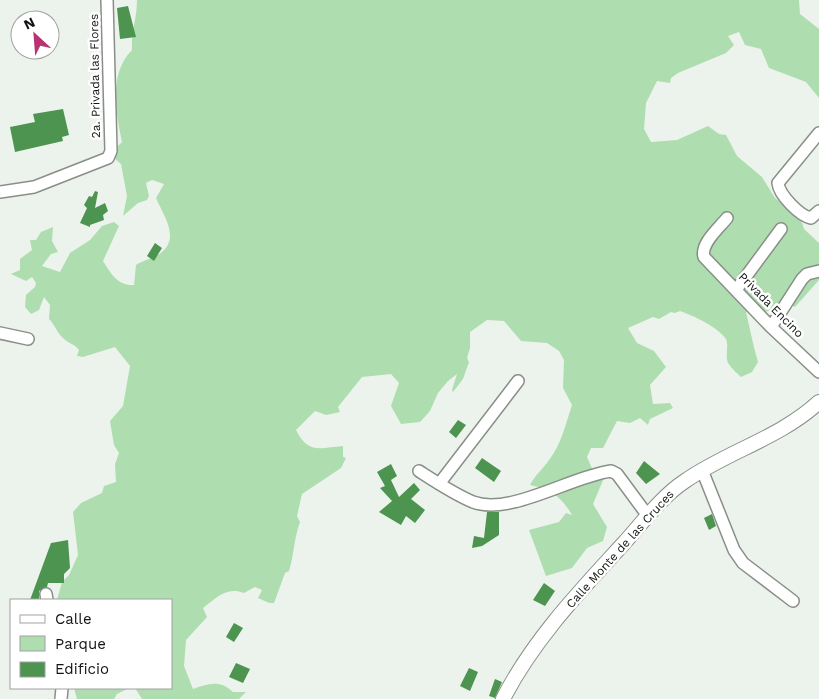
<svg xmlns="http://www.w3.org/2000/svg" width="819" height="699" viewBox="0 0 819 699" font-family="'Work Sans',sans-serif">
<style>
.green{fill:#aedeaf}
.building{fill:#4c9450}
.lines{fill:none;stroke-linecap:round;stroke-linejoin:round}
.minor-casing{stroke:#898f88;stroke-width:14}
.tertiary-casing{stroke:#898f88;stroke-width:16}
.minor{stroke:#fff;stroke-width:11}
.tertiary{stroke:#fff;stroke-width:14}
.labels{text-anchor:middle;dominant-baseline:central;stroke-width:5;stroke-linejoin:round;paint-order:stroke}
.street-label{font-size:12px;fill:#111411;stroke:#fff}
</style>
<rect width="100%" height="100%" fill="#ecf3ec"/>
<path class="green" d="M137 0H799L800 14 819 29V98L806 82 769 68 761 49 745 45 739 32 728 36 734 45 726 53 678 73 671 78 670 83 657 81 646 103 644 129 651 142 677 140 708 126 719 134 726 135 737 156 762 177 775 198 784 205 797 208 804 229 819 243V280L795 307 789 304 762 313 750 309 746 312C750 329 753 345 758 362L752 372 741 377C737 373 731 368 728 363 725 356 729 345 726 339 718 327 694 316 680 311L675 313 671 312 659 319 653 317 628 328 637 343 654 351 666 367 650 385 653 404 670 403 673 408 650 419 648 425 640 418 630 423 617 421 603 448H591L587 457 594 473 604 478 593 504 607 527 603 541 587 548 572 568 546 576 529 530 559 522 566 513 572 515C561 496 550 489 530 485 535 475 543 469 549 460 561 445 566 423 572 405L563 388 564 360 559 351 547 343 521 341 504 321 487 320 470 332V348L467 358 469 362 463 379 453 392 452 390 457 374 448 381 438 393 430 411 420 422 401 424 391 406 399 383 391 374 362 377 338 407 340 412 326 415 315 411 296 430C308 454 319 448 343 446V457L346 458 341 468 302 494 297 516 300 522C294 538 294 555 289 571L285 573 274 603H269L258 598 262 590 255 587 244 593C227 586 216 598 203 608L207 617 186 640 184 666 193 689C207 684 220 679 233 692H246L239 699H142L135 688H171V600H57L62 582 69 575 78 555 73 512 81 503 102 493 104 486 116 482 115 464 119 453 114 445 110 421 123 406 130 366 115 347 83 357 77 356 79 350C75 344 67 343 62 337 58 334 55 325 49 319L50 305 44 297 39 310 31 314 25 307 26 295 35 287 36 283 32 277 26 281 11 274 20 270V259L32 250 30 240H36L41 232 53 227 52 241 58 252 51 254 42 266 60 272 70 253 90 240 102 226 114 222 119 226 103 261C111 274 118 286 134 285L136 265C145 259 157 258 164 250 179 235 162 213 156 198L164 184 152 180 146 183 149 196 147 200 138 203 123 216 127 196 121 164 114 158V150L122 142C116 113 108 74 132 50 131 31 137 19 137 0Z
M74 688H129L117 694 114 699H77Z"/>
<path class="building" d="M128 6 136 37 120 39 117 8Z
M63 109 69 135 62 137 63 141 15 152 10 127 35 122 33 114Z
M95 191 98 192 95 208 105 203 108 211 103 215 104 220 90 225V227L80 223 87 208 84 205 89 196 92 197Z
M155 243 162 248 154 261 147 256Z
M458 420 466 425 456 438 449 432Z
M482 458 501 471 494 482 475 468Z
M644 461 660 474 646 484 636 473Z
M391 464 397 476 391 480 399 497 414 483 420 490 411 499 425 510 415 523 406 516 401 525 379 512 392 501 380 488 385 486 377 472Z
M487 512H499V535L482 546 472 548 474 536 484 538Z
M712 514 716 526 709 530 704 518Z
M68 540 70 568 64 574V583H48L47 587 39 591V600H30L51 543Z
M544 583 555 591 545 606 533 600Z
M234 623 243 628 234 642 226 637Z
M236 663 250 669 243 683 229 677Z
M469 668 478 672 470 691 460 686Z
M495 679 502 682 495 698 489 696Z"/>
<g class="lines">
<g class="minor-casing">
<path id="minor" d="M819 133 778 183C779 195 800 216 811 218L819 211
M0 192 34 187 108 158 111 151 107 0
M727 218C719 228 700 244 704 257L771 327 819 372
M736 290 781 229
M771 327 802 279 807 274 819 271
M0 333 28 339
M702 470 734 550 743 563 793 601
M419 471C436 482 454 494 473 502 510 516 572 476 611 471L617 474 648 516
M439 484 518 381
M46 594 47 600
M61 699 62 688"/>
</g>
<g class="tertiary-casing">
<path id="tertiary" d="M503 699C533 640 580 591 624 543 643 522 661 497 685 481 728 451 780 438 819 402"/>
</g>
<use href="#minor" class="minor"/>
<use href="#tertiary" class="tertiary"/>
</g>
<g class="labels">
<g class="street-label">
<text transform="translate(95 76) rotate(-91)">2a. Privada las Flores</text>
<text transform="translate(771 305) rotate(45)">Privada Encino</text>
<text transform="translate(620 549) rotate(-48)">Calle Monte de las Cruces</text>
</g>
</g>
<rect x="10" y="599" width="162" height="90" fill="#ffffff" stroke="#a0a1a0"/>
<rect x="20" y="615" width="25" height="8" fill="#ffffff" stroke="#a0a1a0"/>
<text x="55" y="624" font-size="15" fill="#111411">Calle</text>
<rect x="20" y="636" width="25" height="15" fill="#aedeaf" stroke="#a0a1a0"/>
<text x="55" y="649" font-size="15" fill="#111411">Parque</text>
<rect x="20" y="662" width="25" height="15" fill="#4c9450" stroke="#a0a1a0"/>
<text x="55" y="674" font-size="15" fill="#111411">Edificio</text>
<g transform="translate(35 35) rotate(334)"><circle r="24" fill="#ffffff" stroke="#a0a1a0"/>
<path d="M0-4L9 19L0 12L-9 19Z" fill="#b83274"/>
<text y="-8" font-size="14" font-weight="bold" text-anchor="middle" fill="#111411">N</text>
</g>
</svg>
